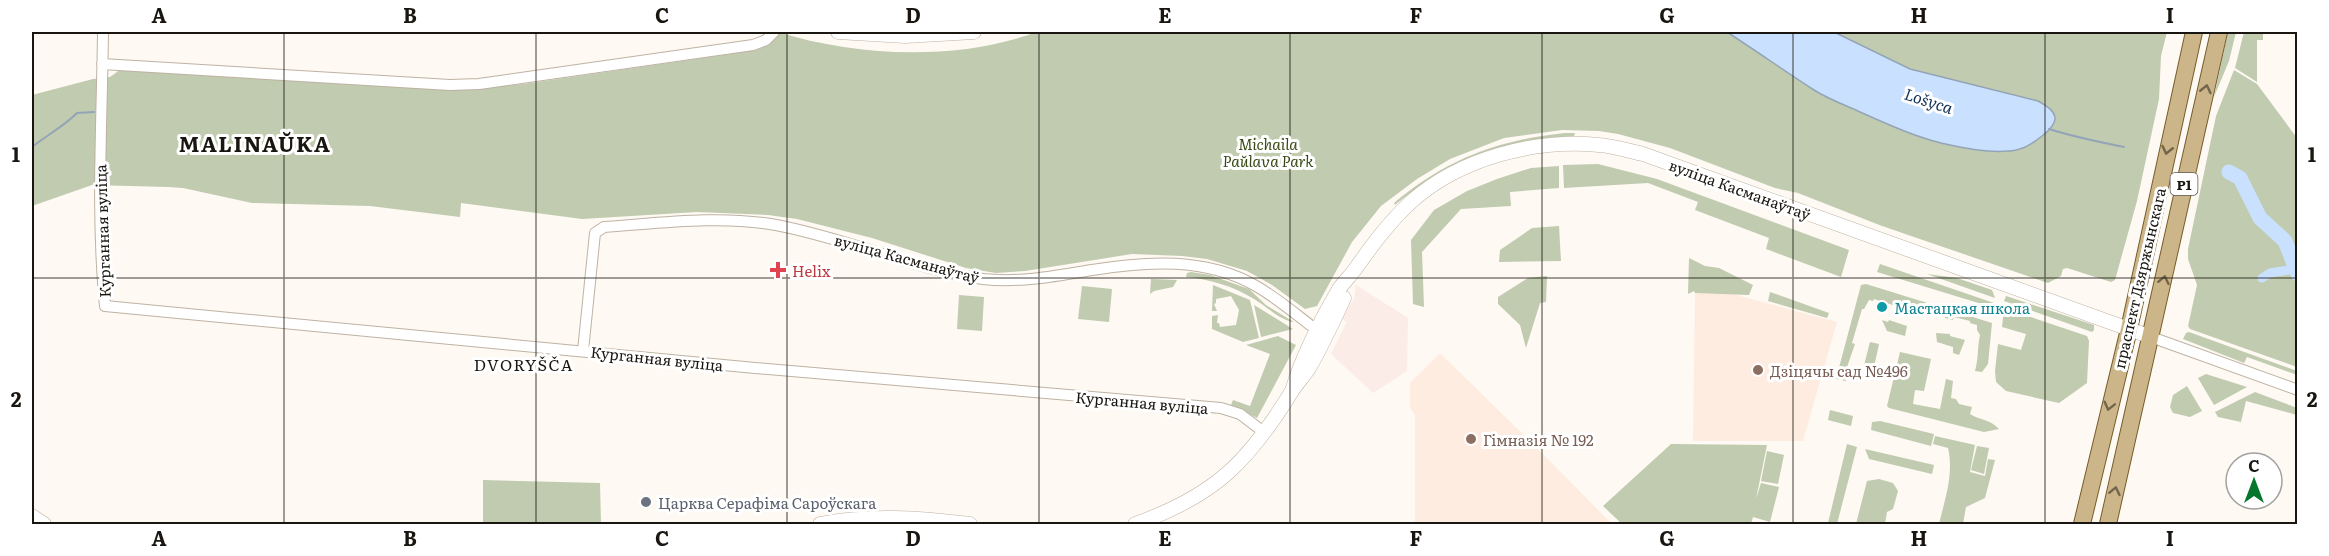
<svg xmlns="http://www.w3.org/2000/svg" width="2329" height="556" viewBox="0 0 2329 556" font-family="Literata,serif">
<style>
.commercial{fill:#fcece8}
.education{fill:#feece1}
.green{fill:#c0cbb0}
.water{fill:#c9e1ff;stroke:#94a4b7;stroke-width:1.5}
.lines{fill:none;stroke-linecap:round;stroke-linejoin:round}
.stream{stroke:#94a4b7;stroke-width:2}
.canal{stroke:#c9e1ff;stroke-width:9}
.river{stroke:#c9e1ff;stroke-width:15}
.street-casing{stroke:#beb2a3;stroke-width:12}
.secondary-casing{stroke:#beb2a3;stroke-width:15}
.primary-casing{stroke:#775d2a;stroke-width:18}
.street{stroke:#fff;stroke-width:10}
.secondary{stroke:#fff;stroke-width:14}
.primary{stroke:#ccb588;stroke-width:16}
.oneway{stroke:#72654c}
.grid{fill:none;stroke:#191510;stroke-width:1.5;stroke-opacity:0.55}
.health-dot{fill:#e0444e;stroke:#fff;stroke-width:2}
.culture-dot{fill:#0f9aa8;stroke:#fff;stroke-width:2}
.education-dot{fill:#8d6e63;stroke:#fff;stroke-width:2}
.worship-dot{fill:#6b7280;stroke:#fff;stroke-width:2}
.labels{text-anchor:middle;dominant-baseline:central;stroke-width:6;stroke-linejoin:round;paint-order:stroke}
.shield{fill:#fff;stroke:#5e5b58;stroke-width:1.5}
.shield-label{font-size:14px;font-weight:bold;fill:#191510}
.park-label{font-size:15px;font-style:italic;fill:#384915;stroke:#fff}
.street-label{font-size:15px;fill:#191510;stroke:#fff}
.health-label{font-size:15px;fill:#be3a42;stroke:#fff;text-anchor:start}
.culture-label{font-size:15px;fill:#0d838f;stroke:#fff;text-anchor:start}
.education-label{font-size:15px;fill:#785e54;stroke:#fff;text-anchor:start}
.worship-label{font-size:15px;fill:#5b616d;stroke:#fff;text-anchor:start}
.water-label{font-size:16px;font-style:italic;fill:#103157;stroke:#fff}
.neighbourhood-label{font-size:16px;letter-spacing:1.5px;fill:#191510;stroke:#fff}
.district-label{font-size:21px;font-weight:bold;letter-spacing:1.5px;fill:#191510;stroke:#fff}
.neatline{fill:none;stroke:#191510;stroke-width:2}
.grid-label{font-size:20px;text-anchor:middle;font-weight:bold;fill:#191510}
</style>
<rect width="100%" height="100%" fill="#fef9f2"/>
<path class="commercial" d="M1356 285 1408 318 1407 371 1373 393 1331 354 1347 322 1339 318 1354 299Z"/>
<path class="education" d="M1695 293H1729L1837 322 1803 441H1693Z
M1440 353 1532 443 1612 524H1336H1415V415L1410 408V383Z"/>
<path class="green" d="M778 32C858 57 958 61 1037 32H2167L2161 56 2159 99 2137 201 2115 280 2111 282 2067 268 2063 269 2061 276 2048 283 1882 226 1798 193 1775 188 1670 148 1618 134 1599 131 1562 130 1504 138 1450 159 1417 179 1381 206 1352 242 1317 306 1305 309 1272 285 1247 271 1207 259 1182 256 1132 254 1025 271 996 273 966 268 872 238 797 219 768 215 697 212 582 219 461 203 460 217 370 206 252 203 183 188 168 187 92 185 32 206V95L93 79 110 77 121 69 481 88 523 84 730 54 756 48Z
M2228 32H2236L2229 61 2214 97Z
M2244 32H2263V40H2257V82L2235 68Z
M2234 70 2257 84 2297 138V367L2190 329 2188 326 2197 285 2188 259V249L2216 116Z
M1565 133H1575L1574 136C1502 140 1452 158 1395 205L1394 203C1447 159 1497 140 1565 133Z
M1598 164 1657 179 1849 250 1841 277 1766 249 1769 238 1695 210 1698 202 1648 183 1564 188 1563 165Z
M1559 166V188L1510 192 1511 206 1461 209 1422 252 1424 307 1413 304 1411 240 1434 210 1467 191 1497 179 1531 168Z
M1559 226 1561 261 1499 262 1500 250 1532 228Z
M1689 258 1705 266 1719 268 1753 285 1749 295 1695 293 1694 291 1688 294Z
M1880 264 1994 303 1991 312 1986 314 1983 312 1985 305 1877 272Z
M1191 272 1210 275 1249 289 1266 305 1294 322C1281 321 1266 306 1254 299 1233 286 1209 279 1186 277L1187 273Z
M1927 274 1957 278 1992 290 1995 298Z
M1547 276 1546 302 1540 303 1526 348 1520 325 1498 304V297L1528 278Z
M1151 279 1177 280 1173 287 1154 291 1150 294Z
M1866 284 1992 323 1988 364 1982 372 1975 371C1979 356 1977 349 1980 335L1977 330V325L1970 323V321L1954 317 1953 320 1945 318V316L1927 311 1926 313 1900 305 1899 307 1874 299 1873 301 1869 300 1864 309H1862L1852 343 1855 344 1845 373 1848 374 1846 381 1836 379 1861 285Z
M1213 285 1250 300 1259 338 1243 342 1212 329V316L1218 315 1217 323H1219L1220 327 1236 325 1239 310 1231 296 1216 299V303L1214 304 1217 311H1212Z
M1082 286 1112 289 1109 322 1078 319Z
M1770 292 1829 313 1827 318 1768 301Z
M959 295 984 297 982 331 957 329Z
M2006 296 2094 325V330L2092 332 2004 301Z
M1254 305 1293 329 1261 337Z
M2004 308 2087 336 2089 341 2087 383 2059 403 2006 391 1996 382 1995 371 1998 344 2021 350 2026 334 2002 327Z
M1882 320 1888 322 1889 320 1907 326 1905 336 1887 331Z
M2189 332 2297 371V375L2247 357 2244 363 2183 339 2186 333Z
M1936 333 1950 334V336L1965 340 1959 355 1953 353V347L1937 342Z
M1278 336 1296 345 1257 418 1231 405 1233 400 1250 406 1270 354 1246 345Z
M1870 342 1879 344 1874 367 1864 365Z
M1900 352 1931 359 1924 391 1915 390 1913 404 1940 409 1946 379 1953 381 1951 398 1956 399 1959 404 1972 407 1970 414C1979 420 1990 419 1999 429L1984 432 1889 408 1887 406Z
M2206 374 2247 387 2214 405 2198 378Z
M2187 386 2202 411 2190 417 2173 413 2170 407 2173 395Z
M2255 392 2297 408V415L2246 401 2241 422 2218 417 2215 412Z
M1830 410 1853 416 1851 426 1828 420Z
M1880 421 1934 434 1931 446 1871 430 1872 422Z
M1935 436 1975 445 1970 472 1985 476 1988 459 1995 460 1985 498 1966 507 1963 524H1939C1945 499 1954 474 1948 448L1933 444Z
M1671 444 1767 445 1756 499 1761 483 1779 487 1770 522 1753 517 1751 524H1622L1603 506Z
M1847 444 1857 447 1837 524 1828 523Z
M1977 446 1989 448 1984 474 1971 470Z
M1865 449 1934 465 1932 474 1869 459Z
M1767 451 1784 455 1778 484 1761 481Z
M1879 479 1893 483 1898 491 1893 509 1887 512 1885 524H1856L1867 481Z
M483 480 600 483 601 524H483Z"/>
<path class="water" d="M1727 32H1834L1910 69 2038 101C2059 112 2061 121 2042 136 2032 144 2023 150 2009 151 1986 153 1964 148 1941 143 1913 136 1887 124 1860 112 1845 105 1828 99 1814 90 1785 71 1756 51 1727 32Z"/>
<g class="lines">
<path class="stream" d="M2049 129C2074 137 2099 142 2124 147
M32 147C47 135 63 127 77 113L94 112"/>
<path class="canal" d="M2262 278 2270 273 2295 269"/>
<path class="river" d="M2229 172 2240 178 2260 218 2285 241 2298 274"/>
<g class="street-casing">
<path id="street" d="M103 32C102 123 96 214 105 306L755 368 1221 408 1240 414 1265 433
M102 64 450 85 479 84 753 45 766 40 774 32
M2151 337 2298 390
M583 351 595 233 604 227C661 223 720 215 776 225 846 238 913 269 983 279 1020 283 1056 276 1092 270 1146 261 1206 257 1256 286 1279 299 1300 318 1322 334"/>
</g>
<g class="secondary-casing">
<path id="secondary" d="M838 32 905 36 974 32
M1293 388C1303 354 1321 320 1339 289 1344 282 1351 275 1356 268 1373 244 1390 221 1412 201 1461 158 1534 139 1599 145 1614 146 1629 151 1643 154L2151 337
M32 516 44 524
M820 524C869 514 921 518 970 524
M1135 524C1215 496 1249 461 1292 391 1297 383 1304 376 1309 368 1322 346 1333 322 1344 298"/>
</g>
<g class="primary-casing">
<path id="primary" d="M2082 524 2129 329 2194 32
M2108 524 2219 32"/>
</g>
<use href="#street" class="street"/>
<use href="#secondary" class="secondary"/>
<use href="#primary" class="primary"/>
</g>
<defs><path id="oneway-chevron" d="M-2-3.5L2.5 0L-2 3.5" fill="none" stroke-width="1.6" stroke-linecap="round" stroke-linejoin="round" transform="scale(1.5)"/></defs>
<g class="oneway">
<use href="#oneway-chevron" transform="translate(2206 89) rotate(-77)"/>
<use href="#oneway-chevron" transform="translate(2167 150) rotate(103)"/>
<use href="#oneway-chevron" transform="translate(2164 280) rotate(-78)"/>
<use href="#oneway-chevron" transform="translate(2109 406) rotate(104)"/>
<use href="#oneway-chevron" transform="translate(2115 491) rotate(-78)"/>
</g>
<path class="grid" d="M284 32V524M536 32V524M787 32V524M1039 32V524M1290 32V524M1542 32V524M1793 32V524M2045 32V524M32 278H2298"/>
<path class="health-dot" d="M775 261h6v6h6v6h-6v6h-6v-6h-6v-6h6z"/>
<circle class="culture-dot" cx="1882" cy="307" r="6"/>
<g class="education-dot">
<circle cx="1758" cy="370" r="6"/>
<circle cx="1471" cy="439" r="6"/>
</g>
<circle class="worship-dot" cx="646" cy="502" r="6"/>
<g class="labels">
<rect class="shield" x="2170.5" y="173" width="27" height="22" rx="4.5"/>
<g class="shield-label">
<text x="2184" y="184">Р1</text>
</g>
<g class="park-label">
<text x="1268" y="143">Michaila<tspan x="1268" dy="17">Paŭlava Park</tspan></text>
</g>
<g class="street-label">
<text transform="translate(1740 189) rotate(20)">вуліца Касманаўтаў</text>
<text transform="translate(102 231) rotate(-92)">Курганная вуліца</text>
<text transform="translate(907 258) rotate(15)">вуліца Касманаўтаў</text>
<text transform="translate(2139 278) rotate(-77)">праспект Дзяржынскага</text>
<text transform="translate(657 358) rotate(6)">Курганная вуліца</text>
<text transform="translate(1142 402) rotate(5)">Курганная вуліца</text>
</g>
<g class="health-label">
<text x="792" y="270">Helix</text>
</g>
<g class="culture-label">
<text x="1894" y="307">Мастацкая школа</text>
</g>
<g class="education-label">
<text x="1770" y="370">Дзіцячы сад №496</text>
<text x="1483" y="439">Гімназія № 192</text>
</g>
<g class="worship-label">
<text x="658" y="502">Царква Серафіма Сароўскага</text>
</g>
<g class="water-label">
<text transform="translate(1929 100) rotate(18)">Lošyca</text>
</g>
<g class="neighbourhood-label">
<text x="524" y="364">DVORYŠČA</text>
</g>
<g class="district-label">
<text x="255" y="142">MALINAŬKA</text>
</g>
</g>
<rect width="2329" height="556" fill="none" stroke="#ffffff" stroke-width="66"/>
<g transform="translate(2254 481)"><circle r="28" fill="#ffffff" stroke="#a3a19f" stroke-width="1.5"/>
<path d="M0-4.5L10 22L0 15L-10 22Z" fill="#05772c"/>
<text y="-9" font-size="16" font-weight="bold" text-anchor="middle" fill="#191510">С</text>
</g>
<rect x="33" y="33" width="2263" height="490" class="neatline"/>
<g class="grid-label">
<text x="159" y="23">A</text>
<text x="410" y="23">B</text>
<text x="662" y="23">C</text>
<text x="913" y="23">D</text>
<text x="1165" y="23">E</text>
<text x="1416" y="23">F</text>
<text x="1667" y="23">G</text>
<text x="1919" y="23">H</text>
<text x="2170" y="23">I</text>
<text x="16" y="162">1</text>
<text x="2312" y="162">1</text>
<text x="16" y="407">2</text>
<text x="2312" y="407">2</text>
<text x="159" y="546">A</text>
<text x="410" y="546">B</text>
<text x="662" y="546">C</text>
<text x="913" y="546">D</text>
<text x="1165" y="546">E</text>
<text x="1416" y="546">F</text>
<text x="1667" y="546">G</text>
<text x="1919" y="546">H</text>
<text x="2170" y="546">I</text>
</g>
</svg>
